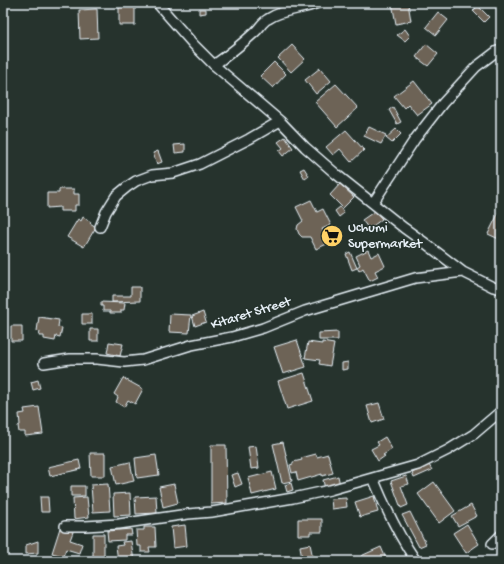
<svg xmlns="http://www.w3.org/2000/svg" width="504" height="564" viewBox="0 0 504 564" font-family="'Gochi Hand',sans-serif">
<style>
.building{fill:#6d6456;stroke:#e8f1f8}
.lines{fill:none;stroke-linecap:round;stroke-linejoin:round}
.minor-casing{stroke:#e8f1f8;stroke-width:12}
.minor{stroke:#26332d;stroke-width:9}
.labels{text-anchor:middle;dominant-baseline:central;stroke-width:3;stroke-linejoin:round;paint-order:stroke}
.poi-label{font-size:14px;fill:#e8f1f8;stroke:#26332d;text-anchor:start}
.street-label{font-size:14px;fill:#e8f1f8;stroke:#26332d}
</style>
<rect width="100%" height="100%" fill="#26332d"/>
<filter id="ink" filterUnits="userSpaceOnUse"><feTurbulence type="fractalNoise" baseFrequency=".025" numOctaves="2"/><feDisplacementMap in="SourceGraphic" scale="8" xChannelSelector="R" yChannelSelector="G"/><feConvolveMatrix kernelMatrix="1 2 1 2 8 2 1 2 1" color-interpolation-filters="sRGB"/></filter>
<g filter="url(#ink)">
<path class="building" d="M85 3H97L96 7 84 6Z
M105 3H130L105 5Z
M392 3H408L411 21 396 24Z
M119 6H135V25H119Z
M478 6 489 17 484 22 473 11Z
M97 9 98 38 80 39 79 10Z
M199 9H206V13L199 14Z
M438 12 448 20 436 35 426 27Z
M405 29 410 36 405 41 397 35Z
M426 44 438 54 428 66 416 57Z
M292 45 305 59 291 72 278 58Z
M274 62 286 74 273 88 260 76Z
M320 68 331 81 316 94 305 80Z
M414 81 432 104 417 115 408 104 404 108 394 96Z
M336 84 358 108 337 127 315 102Z
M393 107 401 122 397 124 389 110Z
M369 127 386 135 381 144 364 136Z
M396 129 401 134 392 143 386 138Z
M346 130 364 150 351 162 340 149 333 155 326 147Z
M285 137 293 148 283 156 279 151 283 148 278 142Z
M185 144V152L175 153 174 145Z
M158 151 162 162 157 164 153 153Z
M304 168 309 176 305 179 300 170Z
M340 184 354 197 343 208 330 195Z
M59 189H74V194H79V205H75V211H60V207L47 208V193H59Z
M311 200 317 212 323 209 331 225 322 229 329 243 316 249 310 237H302L299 234 297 229 298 225 303 221 296 207Z
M340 207 344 213 339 217 335 211Z
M375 211 382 219 369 229 362 220Z
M499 212 501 213V240L488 234Z
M83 217 91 222 90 223 96 227 84 247 67 237 78 219 81 221Z
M368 250 371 257 379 253 385 266 375 271 378 277 370 281 363 268 359 271 357 267 360 265 356 256Z
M350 252 357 268 352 270 346 254Z
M131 287H140V301L112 302V296H131Z
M101 302 125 303 124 310H121V313H110V311H103V306H101Z
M203 312 206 322 195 326 192 316Z
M82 314H92V324H82Z
M170 314 191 315 189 333 169 332Z
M39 317 59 320 58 327 62 328 60 337 56 336 55 341 44 339V336H39L40 332 37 331Z
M11 326H22V341H11Z
M90 329H98V341H90Z
M338 332V340H319V333Z
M297 340 306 367 283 374 274 347Z
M109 342 123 344 120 356 107 353Z
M308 342 322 344V342L334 344 330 366 319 364 320 360 305 358Z
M348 362V369L342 370V363Z
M304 373 313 401 287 409 278 381Z
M123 378 143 389 135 404 128 400 124 407 116 402 118 397 114 394Z
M38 380 40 388 33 390 31 382Z
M379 403 384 419 372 423 367 406Z
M39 407 43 434 25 436V432H19L18 426 20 425 19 414 25 413 24 409Z
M385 437 392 449 383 455 385 456 378 461 371 449 379 445 377 442Z
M283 442 292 481 282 483 273 444Z
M211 445H226L227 503 211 504Z
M256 446 259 468 251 469 248 447Z
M90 453H105V476H91Z
M316 454 317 457 328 454 333 473 322 476V474L298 481 296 472 292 473 290 465 293 464V462L302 460 301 458Z
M156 455 159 475 137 478 135 458Z
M79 460 81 469 50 476 48 467Z
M130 462 134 481 116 485 112 466Z
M429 465 432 470 414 478 412 473Z
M272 472 276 489 252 495 248 478Z
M238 473 242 484 235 487 231 475Z
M338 476 340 485 325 489 323 480Z
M406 476 409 484 401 486 408 505 401 508 391 481Z
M434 482 455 511 439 523 418 494Z
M291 483 293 490 287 492 285 485Z
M108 484 110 511 93 512 91 485Z
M174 484 178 503 163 507 159 487Z
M71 486H85V496H71Z
M130 493 131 515 114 516 113 494Z
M156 496 157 513 136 514 135 497Z
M374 496 378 512 360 517 355 502Z
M40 497H48L49 512H41Z
M87 497 89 517 74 519 73 498Z
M346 498 347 507 332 509 331 499Z
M471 505 477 516 458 526 452 516Z
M410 512 426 544 419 547 402 515Z
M298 519H322V532H310V535H298Z
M467 524 479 544 466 553 453 533Z
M185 525 187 546 173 548 171 527Z
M144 527H155L156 547H149L150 552H141V546H137L136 530H144Z
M60 528 73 532 70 540 82 544 79 553 66 549 63 556 52 553Z
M131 529 132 535H125V540L108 541 107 531Z
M93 534H104V561H93Z
M38 541V553L26 554V545Z
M131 541 134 561H118L116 546 123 545 122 542Z
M310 544 313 558 302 560 300 546Z
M381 547 387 561H363L361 556Z"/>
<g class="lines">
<g class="minor-casing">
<path id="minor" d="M157 3 194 45 214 65 280 121 305 147 336 174 404 228 425 243 463 272 493 287 501 289
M214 65C228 55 242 44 255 32 260 28 262 22 268 19 282 9 302 10 318 3
M373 203 415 139 443 103 476 67 497 51 501 50
M100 227 106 212 116 196 127 187 136 181 152 175 173 173 200 164 249 139 280 121
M44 363 70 359H97L124 362 143 360 191 345 232 337 263 328 305 311 415 278 463 272
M373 478C385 507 398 535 416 561
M65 526H85L119 524 188 514 212 512 293 498 330 490 418 465 448 450 474 434 501 411
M492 544 501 535"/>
</g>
<use href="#minor" class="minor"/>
</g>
</g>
<defs>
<g id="supermarket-disc" transform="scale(1.15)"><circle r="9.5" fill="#ffd166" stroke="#26332d"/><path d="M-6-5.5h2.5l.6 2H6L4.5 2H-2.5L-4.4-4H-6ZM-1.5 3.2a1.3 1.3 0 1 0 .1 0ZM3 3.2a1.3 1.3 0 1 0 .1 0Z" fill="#111"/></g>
</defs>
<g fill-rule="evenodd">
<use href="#supermarket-disc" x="332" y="236"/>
</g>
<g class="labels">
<g class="poi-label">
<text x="348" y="228">Uchumi<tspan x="348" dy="16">Supermarket</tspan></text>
</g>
<g class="street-label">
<text transform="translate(251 314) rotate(-17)">Kitaret Street</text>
</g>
</g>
<rect width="504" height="564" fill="none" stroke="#26332d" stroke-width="16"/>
<rect x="8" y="8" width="488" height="548" fill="none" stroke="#e8f1f8" stroke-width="1.5" filter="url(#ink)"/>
</svg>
